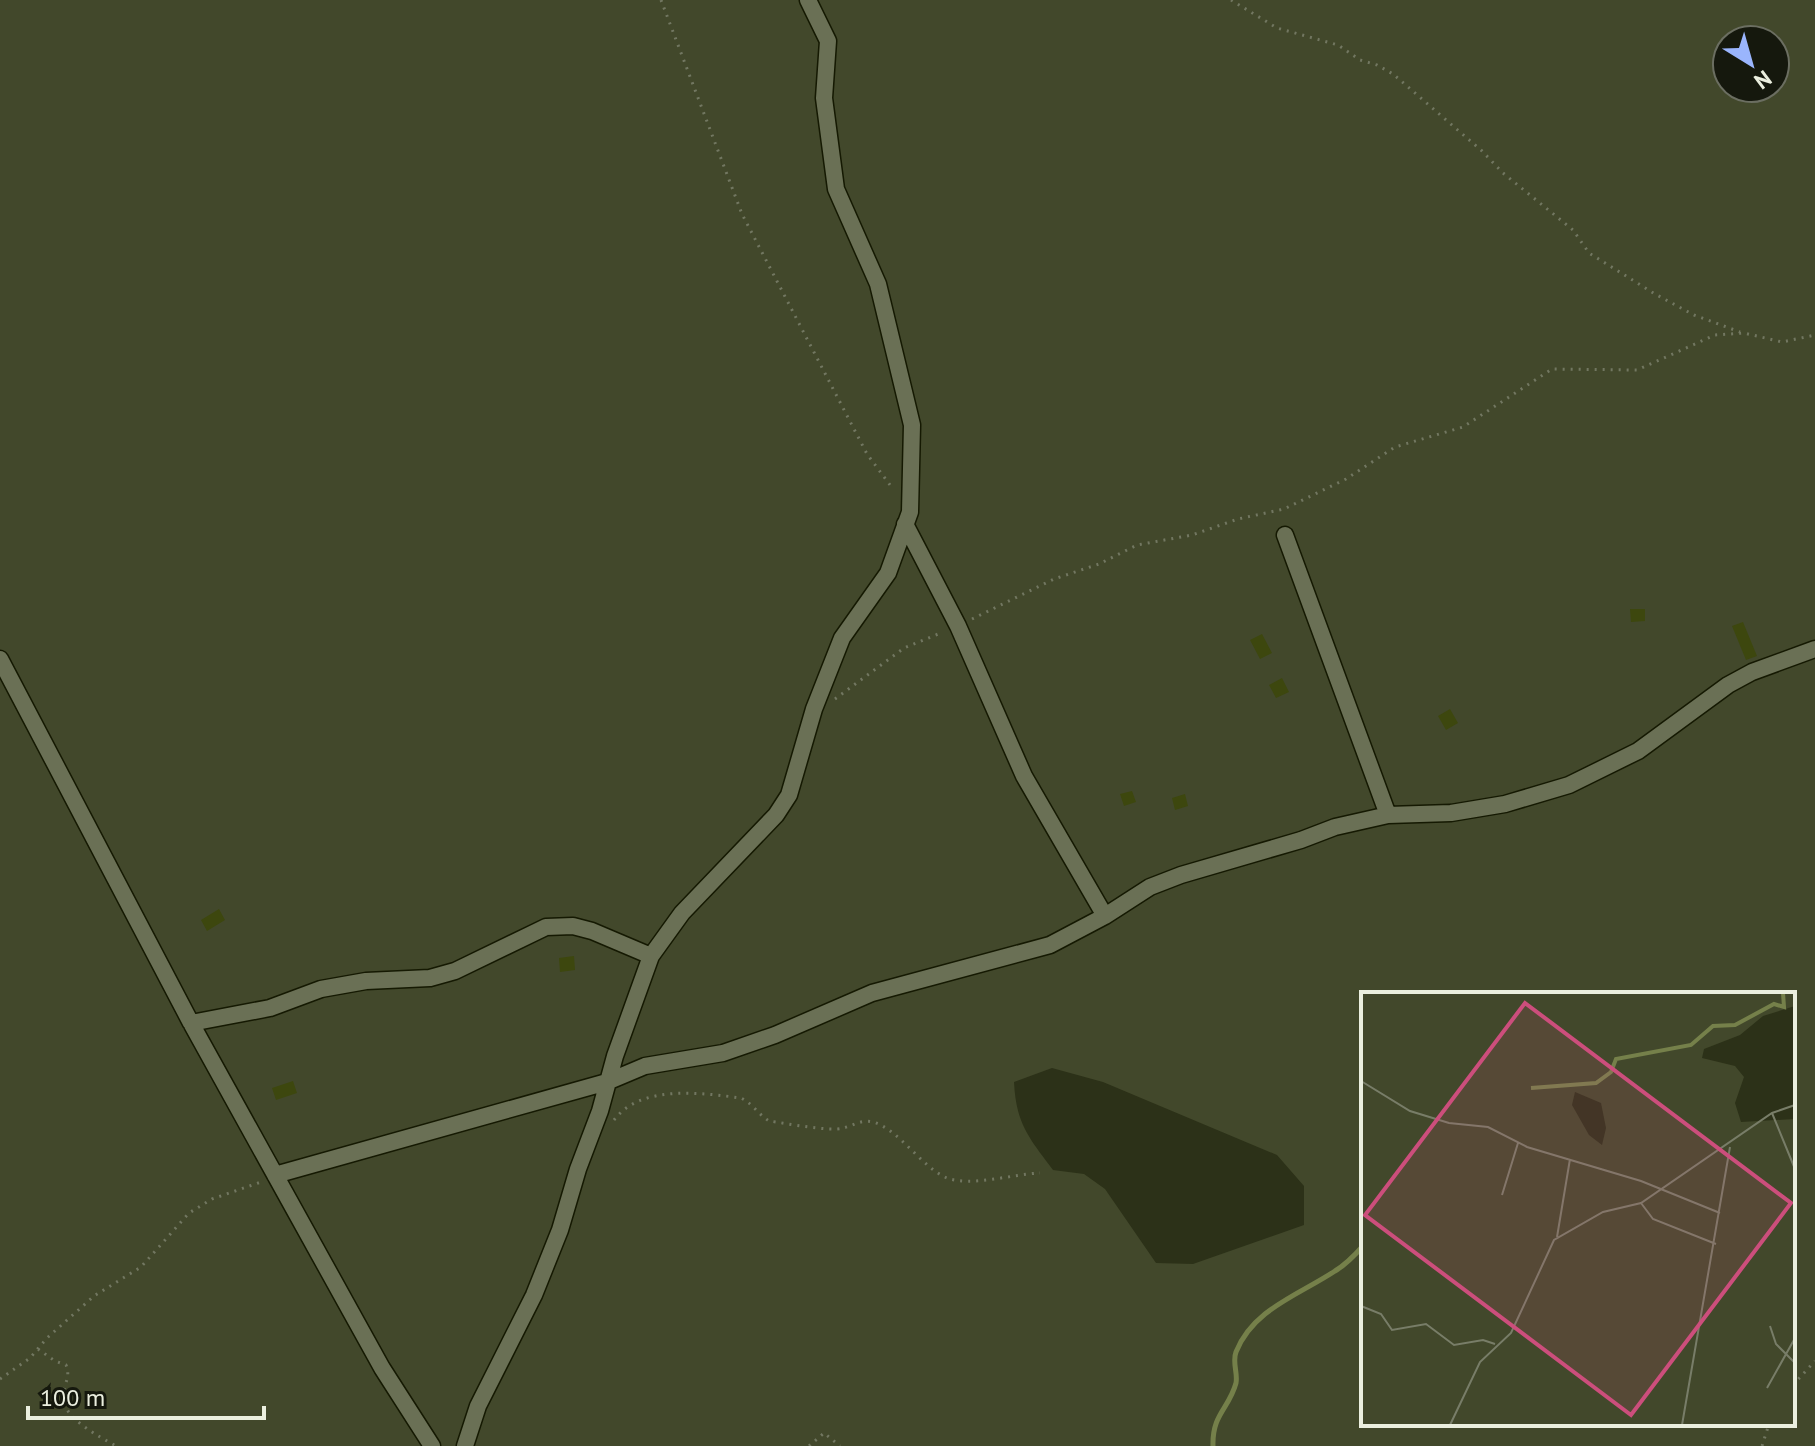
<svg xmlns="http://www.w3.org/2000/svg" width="1815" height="1446" viewBox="0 0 1815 1446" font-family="'PT Sans',sans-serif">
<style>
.green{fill:#42482b;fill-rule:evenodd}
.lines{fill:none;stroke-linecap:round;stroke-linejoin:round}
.stream{stroke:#75804a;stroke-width:5}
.building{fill:#3d470e}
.street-casing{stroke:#151902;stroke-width:19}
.path{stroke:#727761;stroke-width:3;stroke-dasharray:2 6;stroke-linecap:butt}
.street{stroke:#6a7055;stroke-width:16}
.inset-river{fill:none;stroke:#75804a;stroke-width:4}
.inset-road{fill:none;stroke:#787d68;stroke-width:2}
.view{fill:#cc4e7c;fill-opacity:0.15;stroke:#cc4e7c;stroke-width:4}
.inset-edge{fill:none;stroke:#ebefdf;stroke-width:4}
</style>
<rect width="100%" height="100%" fill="#2c3118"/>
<path class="green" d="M0 0H1815V1446H0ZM1727 40H1775V88H1727ZM1363 994H1793V1424H1363ZM1052 1068 1103 1082 1277 1155 1304 1186V1225L1193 1264 1156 1263 1105 1189 1084 1174 1053 1170C1029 1138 1016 1124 1014 1082Z"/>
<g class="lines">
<path class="stream" d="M1213 1446C1212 1414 1229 1409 1236 1383 1238 1373 1232 1362 1236 1352 1253 1309 1299 1295 1335 1271 1345 1265 1355 1255 1363 1246"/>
</g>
<path class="building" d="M1630 609H1645V621L1631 622Z
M1743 622 1757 656 1746 660 1732 626Z
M1262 634 1272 653 1260 659 1250 640Z
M1282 678 1289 692 1276 698 1269 685Z
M1450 709 1458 723 1446 730 1438 716Z
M1132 791 1136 802 1124 806 1120 794Z
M1185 794 1188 806 1175 810 1172 798Z
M219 909 225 920 207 931 201 920Z
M574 956 575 970 560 972 559 958Z
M293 1081 297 1093 276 1100 272 1088Z"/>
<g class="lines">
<g class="street-casing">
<path id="street" d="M905 524 958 626 1024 776 1105 916
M1285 535 1388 815
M0 659 191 1023 382 1368 432 1446
M191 1023 270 1008 321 989 366 981 430 978 455 971 546 927 573 926 592 931 651 956
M275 1175 607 1082 645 1066 723 1053 775 1035 872 993 1050 945 1105 916 1150 887 1181 875 1301 840 1335 827 1388 815 1451 813 1505 804 1569 785 1638 751 1728 685 1752 672 1815 649
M465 1446 478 1406 534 1295 560 1230 578 1169 600 1111 615 1056 651 956 682 913 776 815 789 795 814 709 842 638 888 573 910 512 912 425 878 284 836 189 824 98 828 41 808 0"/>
</g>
<path class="path" d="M661 0 742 214 867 454 893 489
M1231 0 1277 28 1338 45 1360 60 1377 65 1393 74 1482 151 1503 173 1573 230 1589 253 1655 294 1694 315 1740 332
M972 619 1054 579 1099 564 1137 545 1192 535 1238 519 1284 509 1346 479 1395 447 1463 427 1552 369 1637 370 1715 335 1744 333 1782 342 1815 335
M835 699 904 648 943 632
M614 1120C641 1084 702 1093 741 1098 752 1103 758 1114 769 1121 785 1123 829 1132 843 1128 853 1126 861 1119 873 1122 900 1130 921 1167 947 1178 971 1187 1013 1174 1040 1173
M38 1349 55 1361 66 1365C71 1377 64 1383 63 1396 61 1417 100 1437 116 1446
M0 1379 30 1358 47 1338 94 1296 141 1267 189 1213 212 1199 261 1182
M1793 1385 1815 1361
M809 1446 824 1433 840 1446
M1762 1446 1769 1424"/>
<use href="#street" class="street"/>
</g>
<g transform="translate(1361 992)">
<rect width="434" height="434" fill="#2c3118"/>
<path d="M0 1H434V14L402 24 379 43 343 57 341 66 374 74 383 85 374 111 380 130 434 127V433H0ZM214 100 240 111 245 136 241 153 228 143 211 113Z" fill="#42482b" fill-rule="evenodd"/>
<path class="inset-river" d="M170 96 235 91 250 80 255 67 330 53 352 34 374 33 413 12 423 15 422 1"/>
<path class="inset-road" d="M0 89 49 119 88 131 127 135 166 155 280 189 359 221M411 121 434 177M141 203 157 151M280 211 292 227 355 252M196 245 209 167M0 314 20 322 31 338 65 332 93 353 122 348 134 352M409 334 415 352 434 371M406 396 434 346M89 433 119 370 150 341 193 248 242 220 280 211 411 121 434 113M321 433 369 155"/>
<path class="view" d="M164 11 430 211 270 423 4 223Z"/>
<rect width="434" height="434" class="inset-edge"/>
</g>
<g transform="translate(1751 64) rotate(143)"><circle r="38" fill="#15180d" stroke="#6b6e61" stroke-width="2"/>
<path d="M0-6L14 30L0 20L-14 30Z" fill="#9ab5fd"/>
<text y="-12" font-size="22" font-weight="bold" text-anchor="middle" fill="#ebefdf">N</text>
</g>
<path d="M28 1406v12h236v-12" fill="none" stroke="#ebefdf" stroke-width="4"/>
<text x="40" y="1406" font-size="24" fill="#ebefdf" stroke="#15180d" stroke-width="6" paint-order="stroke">100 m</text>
</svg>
